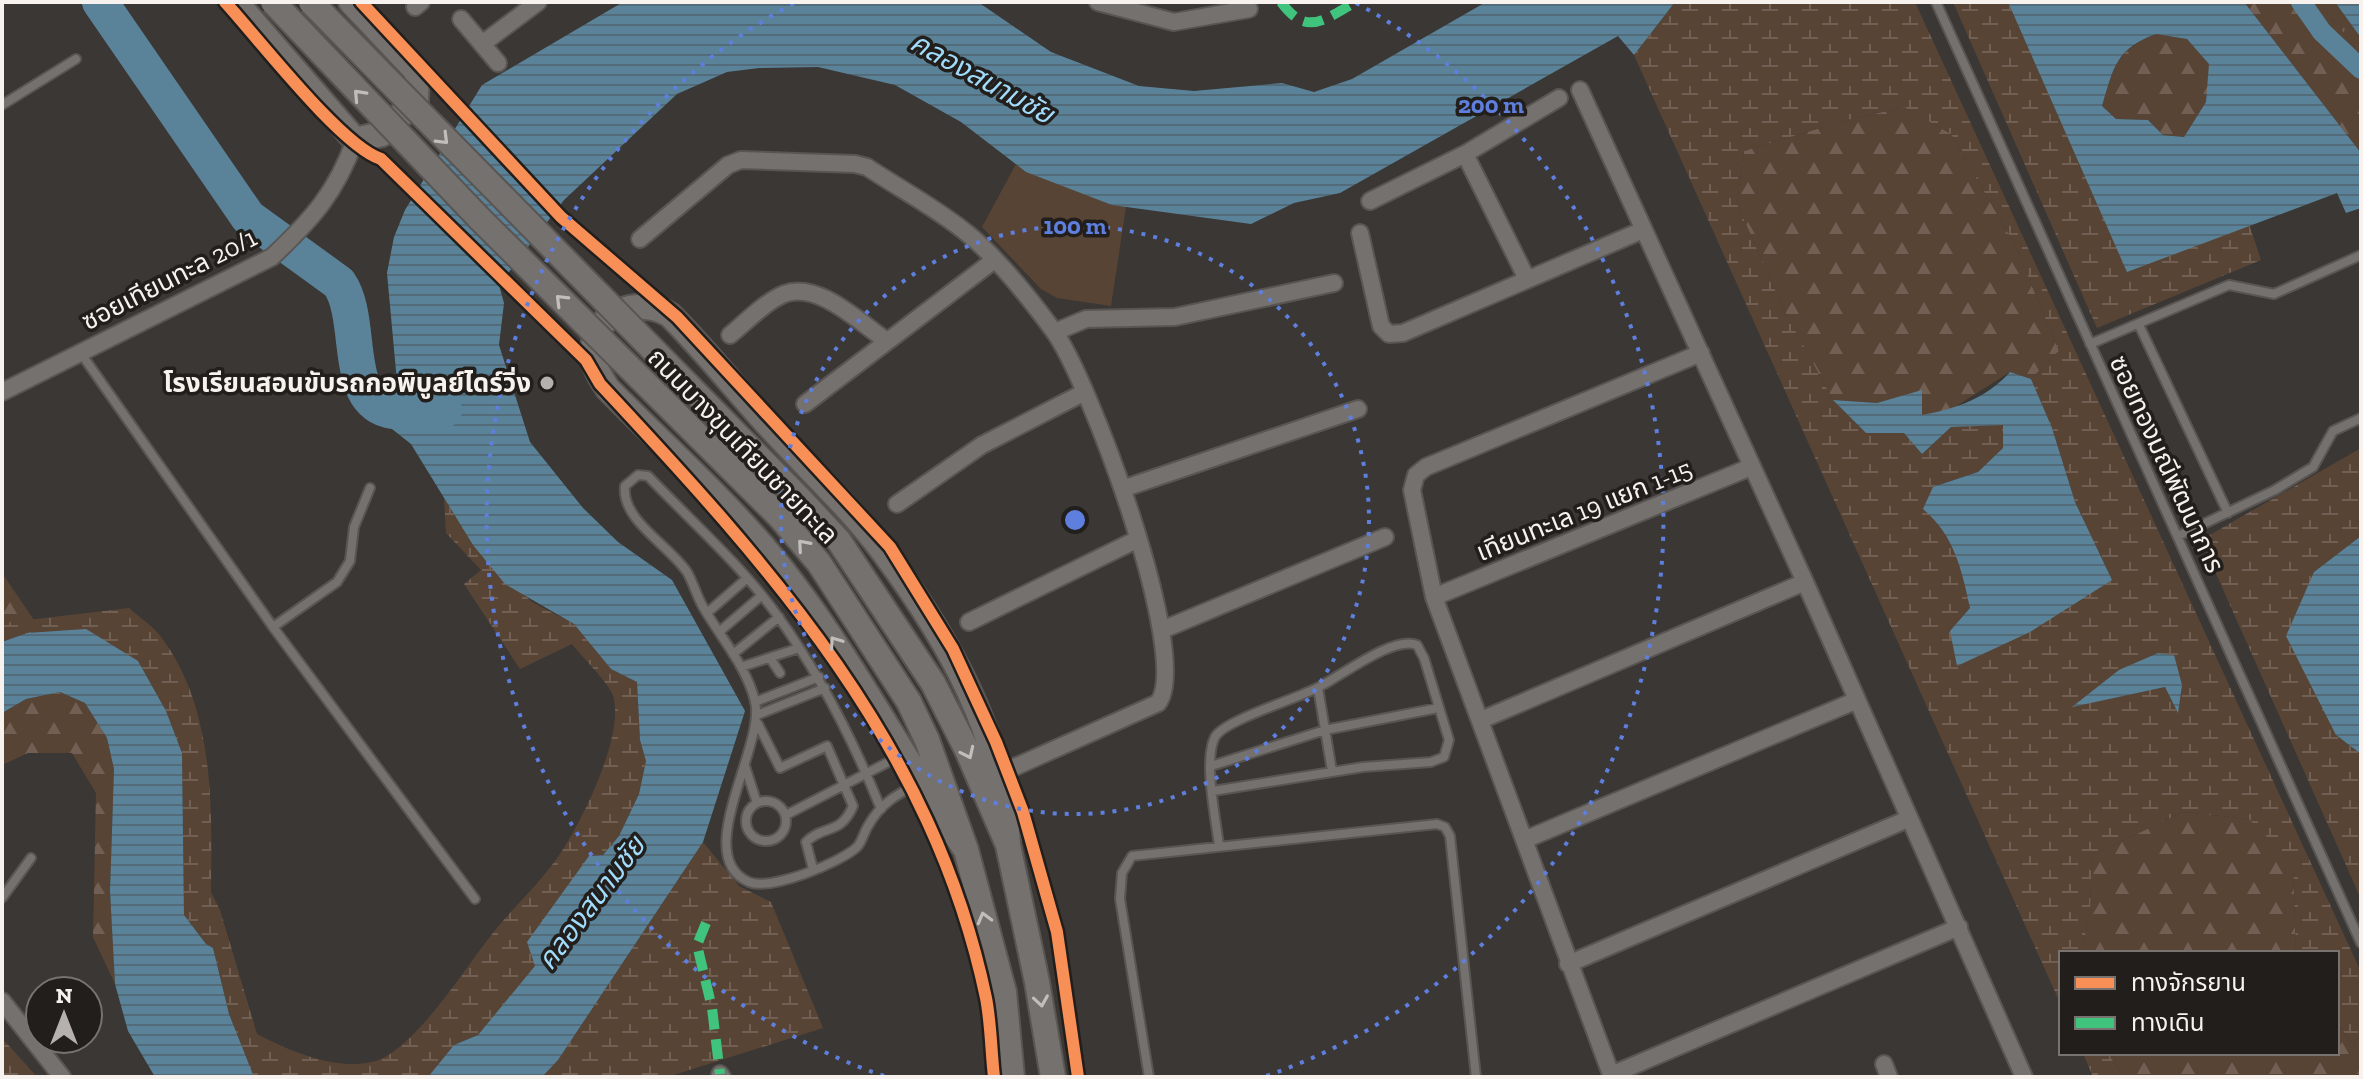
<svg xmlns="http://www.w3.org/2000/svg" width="2363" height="1079" viewBox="0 0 2363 1079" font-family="'Zilla Slab','Noto Sans Thai',serif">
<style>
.grass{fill:url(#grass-tufts)}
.forest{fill:url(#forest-firs)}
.wetland{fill:url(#wetland-marsh);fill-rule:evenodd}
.green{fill:#584435}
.water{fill:url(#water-rules);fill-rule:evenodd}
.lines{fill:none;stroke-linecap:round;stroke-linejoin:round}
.canal{stroke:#5a839a;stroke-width:20}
.river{stroke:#5a839a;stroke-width:36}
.lane-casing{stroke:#595553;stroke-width:12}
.street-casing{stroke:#595553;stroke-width:20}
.secondary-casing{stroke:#595553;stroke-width:28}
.lane{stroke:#74716f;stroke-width:8}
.street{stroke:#74716f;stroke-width:16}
.secondary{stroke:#74716f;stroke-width:24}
.secondary-bridge-casing{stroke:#595553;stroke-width:28;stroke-linecap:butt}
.secondary-bridge{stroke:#74716f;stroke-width:24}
.quiet{stroke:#40c37c;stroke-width:10;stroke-dasharray:20 10;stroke-linecap:butt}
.cycleway-casing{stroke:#221e1b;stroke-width:17}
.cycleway{stroke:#f78f57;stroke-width:12}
.oneway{stroke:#c3bebb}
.ring{fill:none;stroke:#5f7fdf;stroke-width:4;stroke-dasharray:4 8}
.poi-dot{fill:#b6b1ad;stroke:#221e1b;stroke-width:3}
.labels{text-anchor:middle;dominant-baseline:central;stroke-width:7;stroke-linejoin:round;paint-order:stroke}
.street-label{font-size:26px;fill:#f8f2ee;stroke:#221e1b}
.poi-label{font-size:26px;font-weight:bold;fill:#f8f2ee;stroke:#221e1b;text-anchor:end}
.water-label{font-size:28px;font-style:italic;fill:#a1dbfb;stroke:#221e1b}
.centre{fill:#5f7fdf;stroke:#221e1b;stroke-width:4}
.ring-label{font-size:24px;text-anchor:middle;font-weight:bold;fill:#5f7fdf;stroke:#221e1b;stroke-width:7;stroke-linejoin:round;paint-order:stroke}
</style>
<defs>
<pattern id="grass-tufts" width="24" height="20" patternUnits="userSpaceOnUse" patternTransform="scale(2)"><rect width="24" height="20" fill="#584435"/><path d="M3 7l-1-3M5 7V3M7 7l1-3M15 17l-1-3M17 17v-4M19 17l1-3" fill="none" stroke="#715f53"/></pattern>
<pattern id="forest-firs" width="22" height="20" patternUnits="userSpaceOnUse" patternTransform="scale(2)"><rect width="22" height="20" fill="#584435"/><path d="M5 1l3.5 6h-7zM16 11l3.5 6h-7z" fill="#715f53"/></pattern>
<pattern id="wetland-marsh" width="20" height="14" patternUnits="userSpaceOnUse" patternTransform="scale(2)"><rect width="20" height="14" fill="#584435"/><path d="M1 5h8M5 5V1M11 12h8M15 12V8" fill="none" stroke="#715f53"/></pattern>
<pattern id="water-rules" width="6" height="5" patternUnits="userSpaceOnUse" patternTransform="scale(2)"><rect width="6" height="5" fill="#5a839a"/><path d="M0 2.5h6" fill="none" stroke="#546c79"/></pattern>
</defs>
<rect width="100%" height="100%" fill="#3a3734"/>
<path class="grass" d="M2318 2H2335L2361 38V54Z"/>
<path class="forest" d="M2244 2H2318L2361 54V153Z
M2156 34 2187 39 2210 64 2206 102 2184 137 2163 135 2148 120 2116 119 2102 106C2114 66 2116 50 2156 34Z
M1904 107 1951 134 2015 245 2059 351 2031 379 2010 372 1950 410 1922 416 1921 391 1877 403 1833 400 1784 310 1737 204 1744 151 1843 121Z
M2 573 34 620 2 623Z
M60 692 85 703 107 738 114 769 110 891 115 984 93 937 96 793 72 753H28L2 765V713L26 699Z
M2183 812 2250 819 2293 863 2296 953H2081L2090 914 2092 855Z
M2337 1023 2361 1055V1077H2123L2108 1053H2337Z"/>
<path class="wetland" d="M1675 2H1915L2361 972V1055L2337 1023V953H2296L2293 863 2249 819 2183 812 2092 855 2090 914 2081 953H2061V1005L1634 55ZM1904 107 1951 134 2015 245 2059 351 2031 379 2052 428 2075 502 2112 580 2074 602 1950 631 1970 608 1960 561 1938 522 1933 487 1978 472 2003 448V424L1951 427 1922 454 1904 433H1866L1833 400 1784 310 1737 204 1744 151 1843 121ZM2174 655 2177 711 2165 687 2074 706Z
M1953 2H2008L2127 271 2249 224 2261 260 2097 328Z
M2361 448V536L2314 572 2336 735 2361 754V899L2201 540Z
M444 498 473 545 532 602 574 624 611 669 637 682 640 740 646 761 639 794 619 836 602 856 536 966 478 1035 454 1045 428 1077H254L229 1014 213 948 206 944 184 915 182 753 166 711 138 661 27 633 2 642V623L129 608C139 617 153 626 161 637 215 708 212 808 211 892L220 910 257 1034C291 1052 353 1079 390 1054 425 1031 463 972 489 938 511 909 539 885 560 854 582 821 625 735 613 696 610 684 581 656 572 644L520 669 464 584 481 570 446 533Z
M703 842 739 886 771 902 823 1028 667 1077H542L558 1060Z
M2 1038 37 1077H2Z
M2083 1053H2108L2123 1077H2093Z"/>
<path class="green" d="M1016 164 1026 172 1126 207 1111 306 1057 298 1041 289 982 227Z"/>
<path class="water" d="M623 2H978L1051 52 1139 86 1194 91 1282 83 1314 92 1352 79 1486 2H1675L1634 55 1618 36 1340 193 1294 203 1251 224 1112 205 1026 172 961 122 895 85 818 67 759 68 727 72 677 94 564 200 499 285 504 303 499 345 530 442 583 508 618 542 672 580 745 711 703 842 558 1060 542 1077H428L454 1045 478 1035 535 966 527 942 589 856 603 855 619 836 639 794 646 761 640 740 637 682 611 669 574 624 505 584 473 545 411 444 392 429 397 382 387 273 394 237 405 210 482 85Z
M2008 2H2244L2361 153V208L2346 213 2337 193 2127 272ZM2156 34 2187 39 2209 64 2206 102 2184 137 2163 135 2148 120 2116 119 2102 106C2114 66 2116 49 2156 34Z
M2335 2H2361V38Z
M2010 372 2031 379 2052 428 2075 502 2112 580 2030 632 1957 666 1950 631 1970 608C1962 570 1954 535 1923 509L1933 487 1978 472 2003 448V425L1951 427 1922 454 1904 433H1866L1833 400 1877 403 1922 390V415C1956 409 1987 398 2010 372Z
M2361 536V754L2336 735 2286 636 2314 572Z
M86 629 138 661 166 711 182 753 184 915 206 944 213 948 229 1014 254 1077H155L128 1031 115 984 110 891 114 769 107 738 85 703 60 692 26 699 2 713V642L27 633Z
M2158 653 2174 655 2182 685 2178 713 2165 687 2072 707 2119 670Z"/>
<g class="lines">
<path class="canal" d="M2301 2 2322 32 2361 69"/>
<path class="river" d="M100 2 248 217 339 283C364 319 342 397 388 410 404 414 427 410 444 410"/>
<g class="lane-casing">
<path id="lane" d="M1936 2 2361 943
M2 105 76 59
M2139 325 2228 513
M2090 344 2229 285 2274 294 2361 255
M80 352 273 627 475 899
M2178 536 2275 490 2313 467 2333 431 2361 418
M707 613 745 580
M273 627 337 582 350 561 354 527 370 488
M719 632 761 596
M733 654 779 617
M770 658 780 673
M741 667 799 648
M1318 688 1332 771
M755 702 819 677
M757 715 825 688
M758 724 780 768 827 746 853 806C840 836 824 824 806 842L813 869
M745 766 757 803
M1211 766 1325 730 1438 708
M1213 791 1363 767 1431 762 1444 757 1449 740 1424 658 1417 645C1394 635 1341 676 1319 687 1297 699 1224 720 1215 737 1203 760 1216 819 1219 846
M746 821a20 20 0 1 1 40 0a20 20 0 1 1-40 0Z
M881 809C853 740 821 676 777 615 742 566 690 520 648 476L638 475 625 486C621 520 669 545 687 572 693 582 696 594 702 605 720 637 746 665 755 701 766 746 690 857 749 882 770 891 840 863 857 847 862 842 864 832 868 826 880 804 897 794 918 784
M786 815 902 755
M2 898 31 858
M1149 1077 1120 899 1122 873 1132 856 1437 824 1445 827 1450 836 1476 1077"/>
</g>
<g class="street-casing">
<path id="street" d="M1098 2 1174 22 1249 9
M415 7 421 2
M461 19 498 63
M482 44 538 2
M1580 90 1805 582 2024 1077
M1465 154 1527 279
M1370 201 1465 154 1559 98
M1360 233 1381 326 1389 334 1403 333 1643 230
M640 239 728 165 741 160 855 164 867 167C900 189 938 209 968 234 997 258 1031 300 1053 330 1088 376 1193 658 1158 703L999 774
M1055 332 1086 319 1175 317 1334 283
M730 335C746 322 765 302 784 294 819 281 860 323 887 341
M2 392 272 257C312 219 336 193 355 140
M805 404 993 261
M1125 488 1358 409
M897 504 982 445 1083 393
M1434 597 1751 467
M969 622 1138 539
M1162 630 1385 537
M1481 720 1805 582
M1524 840 1855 701
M1568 964 1908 819
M2 1001 62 1077
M1884 1064 1889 1077
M720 1074 722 1077
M1611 1075 1959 927
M1612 1077 1434 597 1412 490 1416 475 1426 467 1701 353"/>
</g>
<g class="secondary-casing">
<path id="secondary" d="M236 2 355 140 382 134 416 100 417 72 351 2
M933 683 967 750 1008 845 1037 982 1053 1077
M909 702 927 740 966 850 1004 992 1012 1077
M966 850C905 763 857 668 793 584 740 513 670 452 608 389 601 378 594 368 593 355 590 313 639 295 670 315 705 350 737 391 771 428 808 469 852 509 885 554 948 639 1005 738 1008 845"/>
</g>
<use href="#lane" class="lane"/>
<use href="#street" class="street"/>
<use href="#secondary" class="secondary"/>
<g class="secondary-bridge-casing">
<path id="secondary-bridge" d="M273 2 479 218 780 517 819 563 909 702
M311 2 800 499 839 541 933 683"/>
</g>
<use href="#secondary-bridge" class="secondary-bridge"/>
<path class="quiet" d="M1281 2C1307 37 1323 20 1356 2
M706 923 697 945 712 1008 720 1074"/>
<g class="cycleway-casing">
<path id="cycleway" d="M225 2C258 38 341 146 381 159L586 360 600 384C770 566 933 745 986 998 991 1024 991 1051 994 1077
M361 2 561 217 677 317 890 547 953 649 996 742 1023 812 1057 932 1078 1077"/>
</g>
<use href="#cycleway" class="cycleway"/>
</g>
<defs><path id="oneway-chevron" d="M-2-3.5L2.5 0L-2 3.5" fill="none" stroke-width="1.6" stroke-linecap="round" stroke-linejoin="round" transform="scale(2)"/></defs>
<g class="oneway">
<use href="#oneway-chevron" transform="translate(359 95) rotate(-133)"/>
<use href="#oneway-chevron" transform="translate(443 139) rotate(45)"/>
<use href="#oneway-chevron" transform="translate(561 300) rotate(-135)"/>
<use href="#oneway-chevron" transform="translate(803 545) rotate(-131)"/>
<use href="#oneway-chevron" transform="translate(835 642) rotate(-125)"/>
<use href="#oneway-chevron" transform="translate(968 753) rotate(65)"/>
<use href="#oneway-chevron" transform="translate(984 918) rotate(-105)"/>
<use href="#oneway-chevron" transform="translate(1041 1001) rotate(81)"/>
</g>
<g class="ring">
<circle cx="1075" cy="520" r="294"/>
<path d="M884 1076A588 588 0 0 1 794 3M1356 3A588 588 0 0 1 1266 1076"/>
</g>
<circle class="poi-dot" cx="547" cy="383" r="8"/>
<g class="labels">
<g class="street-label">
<text transform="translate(169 279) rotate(-27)">ซอยเทียนทะล 20/1</text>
<text transform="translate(743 446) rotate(46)">ถนนบางขุนเทียนชายทะเล</text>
<text transform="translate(2167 464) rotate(65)">ซอยทองมณีพัฒนาการ</text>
<text transform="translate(1584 510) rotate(-22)">เทียนทะเล 19 แยก 1-15</text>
</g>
<g class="poi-label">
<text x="531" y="383">โรงเรียนสอนขับรถกอพิบูลย์ไดร์วิ่ง</text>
</g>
<g class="water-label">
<text transform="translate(982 78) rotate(29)">คลองสนามชัย</text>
<text transform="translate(591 903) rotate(-53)">คลองสนามชัย</text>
</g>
</g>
<circle cx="1075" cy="520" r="12" class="centre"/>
<g class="ring-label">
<text x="1491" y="113">200 m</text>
<text x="1075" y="234">100 m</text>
</g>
<rect width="2363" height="1079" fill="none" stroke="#f8f2ee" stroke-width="8"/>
<rect x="2059" y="951" width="280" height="104" fill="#221e1b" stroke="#78736f" stroke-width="2"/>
<rect x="2075" y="977" width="40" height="12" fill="#f78f57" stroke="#78736f" stroke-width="2"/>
<text x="2131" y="991" font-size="24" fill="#f8f2ee">ทางจักรยาน</text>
<rect x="2075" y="1017" width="40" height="12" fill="#40c37c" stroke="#78736f" stroke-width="2"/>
<text x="2131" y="1031" font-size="24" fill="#f8f2ee">ทางเดิน</text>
<g transform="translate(64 1015)"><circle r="38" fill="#221e1b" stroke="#78736f" stroke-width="2"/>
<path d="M0-6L14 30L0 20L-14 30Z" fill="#b6b1ad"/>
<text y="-12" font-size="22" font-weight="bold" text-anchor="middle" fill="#f8f2ee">N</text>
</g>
</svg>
